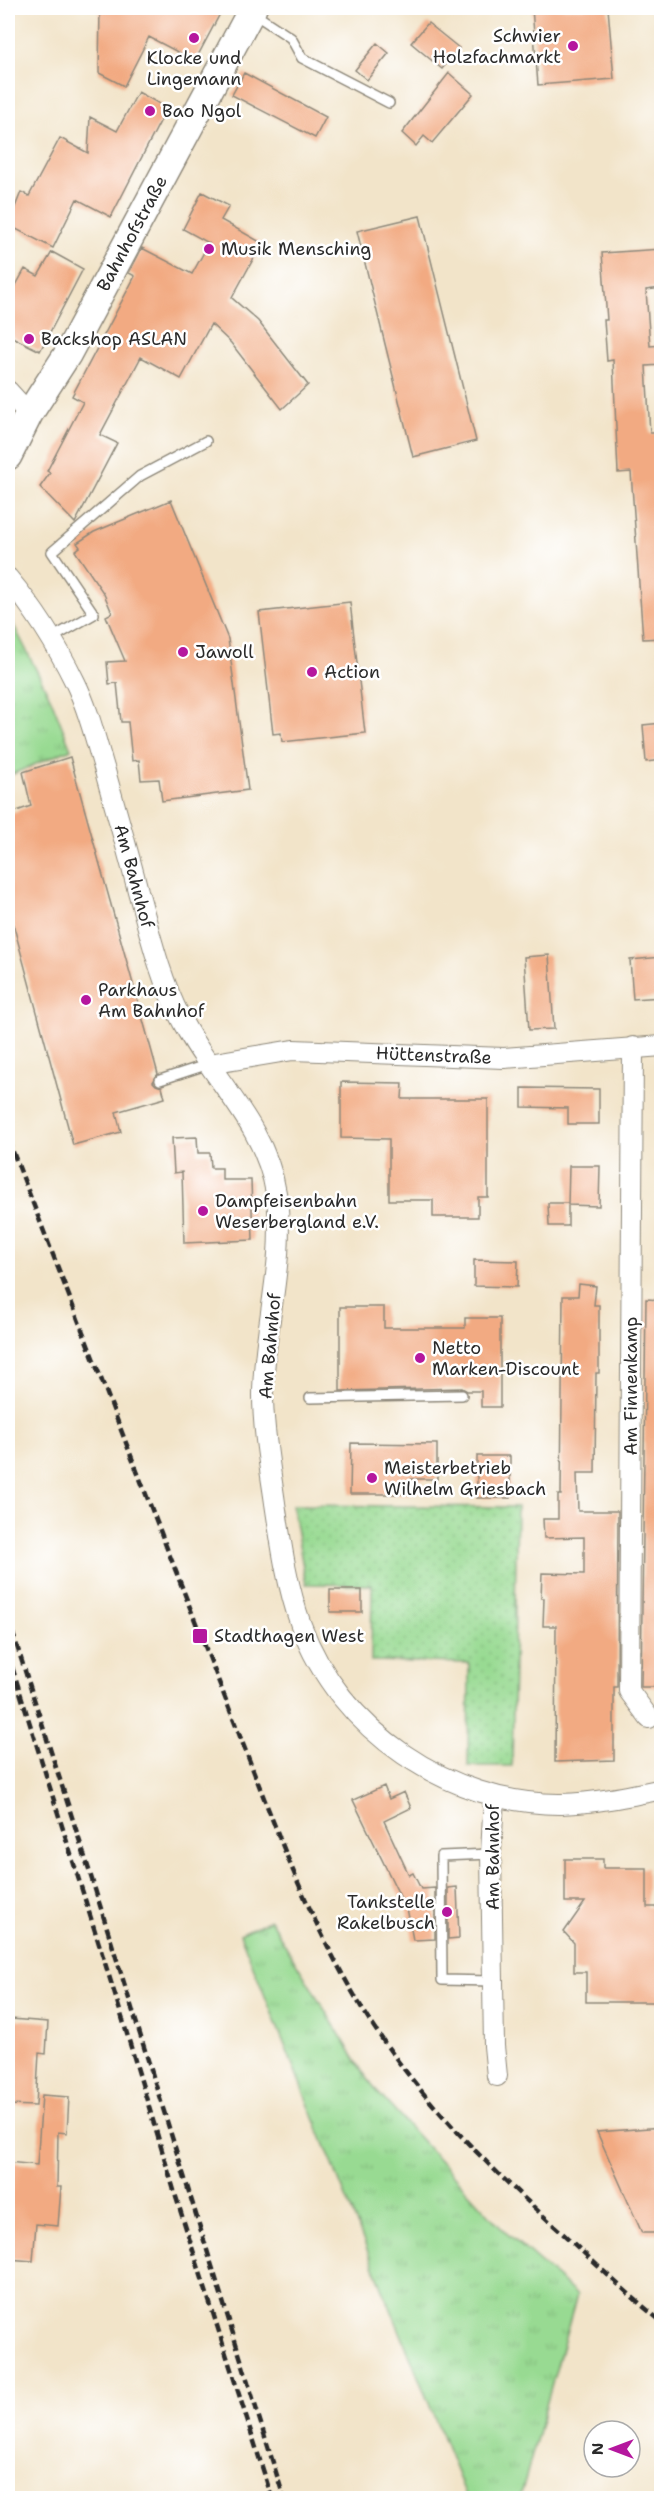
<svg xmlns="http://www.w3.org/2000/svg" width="669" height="2506" viewBox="0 0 669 2506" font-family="'Shantell Sans',sans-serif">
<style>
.grass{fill:url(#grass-tufts);stroke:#62825e;stroke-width:1.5}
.garden{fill:url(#garden-dots);stroke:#62825e;stroke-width:1.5}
.building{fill:#f2aa82}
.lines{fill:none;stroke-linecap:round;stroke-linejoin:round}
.lane-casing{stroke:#8e887a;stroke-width:12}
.street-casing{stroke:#8e887a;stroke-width:22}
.secondary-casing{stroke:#8e887a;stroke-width:30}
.lane{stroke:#fff;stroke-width:9}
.street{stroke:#fff;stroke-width:20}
.secondary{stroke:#fff;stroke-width:27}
.rail{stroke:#2b2b2b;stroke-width:4.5;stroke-dasharray:9 4.5;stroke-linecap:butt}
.poi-dot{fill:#b5179e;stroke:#fff;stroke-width:2}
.labels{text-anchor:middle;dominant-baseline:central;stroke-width:5;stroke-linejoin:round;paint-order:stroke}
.poi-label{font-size:18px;fill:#2b2b2b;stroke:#fff;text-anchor:start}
.street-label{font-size:18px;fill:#2b2b2b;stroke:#fff}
</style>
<defs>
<pattern id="grass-tufts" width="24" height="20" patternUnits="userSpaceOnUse" patternTransform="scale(1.5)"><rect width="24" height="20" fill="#98da92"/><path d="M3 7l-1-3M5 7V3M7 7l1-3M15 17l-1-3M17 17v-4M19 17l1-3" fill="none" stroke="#83bb7e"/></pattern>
<pattern id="garden-dots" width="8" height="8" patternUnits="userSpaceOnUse" patternTransform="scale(1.5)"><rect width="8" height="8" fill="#98da92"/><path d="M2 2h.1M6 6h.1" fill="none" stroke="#83bb7e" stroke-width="1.8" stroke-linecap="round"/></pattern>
</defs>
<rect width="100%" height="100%" fill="#fff"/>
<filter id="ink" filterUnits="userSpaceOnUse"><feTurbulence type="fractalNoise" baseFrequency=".0167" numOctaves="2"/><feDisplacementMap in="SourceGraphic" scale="12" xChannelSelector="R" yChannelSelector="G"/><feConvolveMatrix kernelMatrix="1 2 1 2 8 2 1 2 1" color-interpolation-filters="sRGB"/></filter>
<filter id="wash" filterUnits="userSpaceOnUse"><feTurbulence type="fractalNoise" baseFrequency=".008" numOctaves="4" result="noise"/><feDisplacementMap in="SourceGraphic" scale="24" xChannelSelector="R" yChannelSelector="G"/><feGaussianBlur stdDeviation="1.35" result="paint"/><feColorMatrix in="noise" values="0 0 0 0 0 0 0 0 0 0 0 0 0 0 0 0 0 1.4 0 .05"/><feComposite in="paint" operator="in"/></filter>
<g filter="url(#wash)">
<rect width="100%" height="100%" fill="#f2e4c9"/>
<path class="grass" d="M8 614 51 699 71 749 8 776Z
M270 1920 362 2071 380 2095 503 2230 577 2295 520 2498H467L240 1934Z"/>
<path class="garden" d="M292 1505 517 1507 512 1766H468L469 1663 371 1661 372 1585 306 1584Z"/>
<g id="blocks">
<path class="building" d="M100 8H223L195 61 149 37 124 86 99 73Z
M532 8H608L614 79 538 85Z
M428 23 459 48 442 69 411 43Z
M377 43 389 53 367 80 355 70Z
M244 73 326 117 315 138 232 95Z
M449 73 473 94 432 143 424 136 416 146 402 133Z
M138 92 167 108 111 217 77 199 53 248 8 225 21 192 29 196 60 138 88 153 90 117 117 131Z
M202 192 229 206 221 220 262 243 232 298 258 321 308 385 282 409 231 343 211 324 181 379 141 357 100 435 117 443 75 523 40 487 50 473 47 471 83 402 72 396 135 276 129 273 142 248 192 274 209 243 183 229Z
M420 216 476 441 413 457 357 231Z
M662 249V288L646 290 650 346 662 345V365L646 366 650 433H660L662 638 643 639 631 472 618 473 613 360 607 361 604 320H607L602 253Z
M52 252 83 269 40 351 8 335V287H15L25 269 38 276Z
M171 500 228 639 248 790 162 801 159 779 141 780 139 760 132 761 128 722H121L117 683 109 684 107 662 125 661 106 616 112 613 104 594 75 551 80 547 77 543 94 532Z
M350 602 365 733 282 742 281 733 273 734 259 612Z
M662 723V760L646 762 643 725Z
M70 757 158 1074 153 1082 156 1085 162 1087 165 1098 116 1112 121 1132 73 1145 8 905V814L31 806 23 772Z
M549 955 554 1029 529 1030 524 957Z
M662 957V997L633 999 630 960Z
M341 1082 403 1083 402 1099H488V1197H478V1217H433V1200H389V1139L341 1138Z
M522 1088 599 1089V1124H568V1108L522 1107Z
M197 1137 198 1153H210L211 1168H222V1180H251L253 1240 184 1243 182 1172 174 1173 172 1138Z
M569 1166H600L599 1206 568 1205Z
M548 1203H568V1226H549Z
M474 1260 518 1261 517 1287 474 1286Z
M579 1284 596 1286 594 1305H599V1373H596L595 1473H577L578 1511H618L617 1687H614V1760L555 1762 556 1626H543L544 1598H541L542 1573 584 1574V1537L544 1538 543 1519H558V1495H561L563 1296H578Z
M646 1299 662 1300V1687H641Z
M340 1307H384V1328H465V1318H500V1407H481V1391H467L462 1388 340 1391Z
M351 1443 437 1444V1479H411V1494H350Z
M477 1456H510V1498H477Z
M330 1590H362V1612H330Z
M384 1786 389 1799 404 1792 411 1808 384 1821 409 1875 413 1873 421 1889 435 1888V1939L413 1940 408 1913 353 1800Z
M565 1859H603V1868H647V1907H662V2002H586V1972H574V1943L564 1932 585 1902H565Z
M457 1887 459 1938 448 1939V1888Z
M11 2019 48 2022 46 2054 39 2053 36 2106 8 2105Z
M42 2095 69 2097 67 2133 58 2132 57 2187H61L58 2226 36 2224 33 2261 8 2259V2162L37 2165Z
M662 2127V2233H642L597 2132Z"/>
</g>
</g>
<g filter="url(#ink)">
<use href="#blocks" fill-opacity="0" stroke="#8e887a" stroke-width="1.5"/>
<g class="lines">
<g class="lane-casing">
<path id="lane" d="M253 13 291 38 302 58 389 103
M52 638 94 614 52 552 140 476 206 441
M160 1080 209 1064
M310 1398 462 1395
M491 1854 441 1856 442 1980 493 1981"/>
</g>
<g class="street-casing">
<g id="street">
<path d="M8 391 29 414"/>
<path id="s1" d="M8 578C35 610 57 645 75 682 89 710 96 742 105 771 116 811 128 851 138 891 150 934 160 978 180 1017 210 1078 265 1123 276 1193 287 1261 263 1327 263 1395 263 1431 270 1467 275 1503 281 1544 287 1586 301 1625 339 1730 450 1805 561 1804 595 1803 629 1796 662 1789"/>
<path d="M633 1047 629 1691 649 1718"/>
<path id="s2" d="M209 1064 293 1050 504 1058 662 1046"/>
<path d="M494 1796 491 1854 494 2046 497 2076"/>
</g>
</g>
<g class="secondary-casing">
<g id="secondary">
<path id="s3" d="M8 456 29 414 67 355 253 8"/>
</g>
</g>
<use href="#lane" class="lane"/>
<use href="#street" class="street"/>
<use href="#secondary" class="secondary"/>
<path class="rail" d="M8 1139 276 1829C303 1897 332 1962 372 2024 425 2105 489 2167 560 2231 594 2262 626 2293 662 2322
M8 1618 89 1870 284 2498
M8 1654 121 2014 176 2197 272 2498"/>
</g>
</g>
<g class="poi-dot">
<circle cx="194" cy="38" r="6"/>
<circle cx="573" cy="46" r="6"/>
<circle cx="150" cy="111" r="6"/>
<circle cx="209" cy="249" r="6"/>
<circle cx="29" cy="339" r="6"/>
<circle cx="183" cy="652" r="6"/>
<circle cx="312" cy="672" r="6"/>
<circle cx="86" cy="1000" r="6"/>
<circle cx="203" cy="1211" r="6"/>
<circle cx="420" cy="1358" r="6"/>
<circle cx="372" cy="1478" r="6"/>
<rect x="192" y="1628" width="16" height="16" rx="3"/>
<circle cx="447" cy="1912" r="6"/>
</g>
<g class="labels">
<g class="poi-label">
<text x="561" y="36" text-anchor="end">Schwier<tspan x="561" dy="21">Holzfachmarkt</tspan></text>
<text x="194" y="58" text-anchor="middle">Klocke und<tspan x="194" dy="21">Lingemann</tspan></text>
<text x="162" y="111">Bao Ngol</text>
<text x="221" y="249">Musik Mensching</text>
<text x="41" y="339">Backshop ASLAN</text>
<text x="195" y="652">Jawoll</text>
<text x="324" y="672">Action</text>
<text x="98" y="990">Parkhaus<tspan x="98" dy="21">Am Bahnhof</tspan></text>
<text x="215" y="1201">Dampfeisenbahn<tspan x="215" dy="21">Weserbergland e.V.</tspan></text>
<text x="432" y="1348">Netto<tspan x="432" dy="21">Marken-Discount</tspan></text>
<text x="384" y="1468">Meisterbetrieb<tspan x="384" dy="21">Wilhelm Griesbach</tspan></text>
<text x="214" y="1636">Stadthagen West</text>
<text x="435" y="1902" text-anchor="end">Tankstelle<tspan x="435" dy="21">Rakelbusch</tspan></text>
</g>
<g class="street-label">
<text stroke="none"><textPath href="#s3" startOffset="255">Bahnhofstraße</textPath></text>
<text stroke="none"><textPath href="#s1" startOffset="327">Am Bahnhof</textPath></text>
<text stroke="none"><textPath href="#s2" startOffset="226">Hüttenstraße</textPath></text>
<text transform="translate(270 1346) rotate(-85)">Am Bahnhof</text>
<text transform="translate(631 1386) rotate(-90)">Am Finnenkamp</text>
<text transform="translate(493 1857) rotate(-90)">Am Bahnhof</text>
</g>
</g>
<rect width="669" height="2506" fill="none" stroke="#fff" stroke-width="30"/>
<g transform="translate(612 2449) rotate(270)"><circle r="28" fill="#ffffff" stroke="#aaaaaa" stroke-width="1.5"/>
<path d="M0-4.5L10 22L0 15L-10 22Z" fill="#b5179e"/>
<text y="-9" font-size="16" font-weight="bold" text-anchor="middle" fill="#2b2b2b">N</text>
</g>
</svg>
